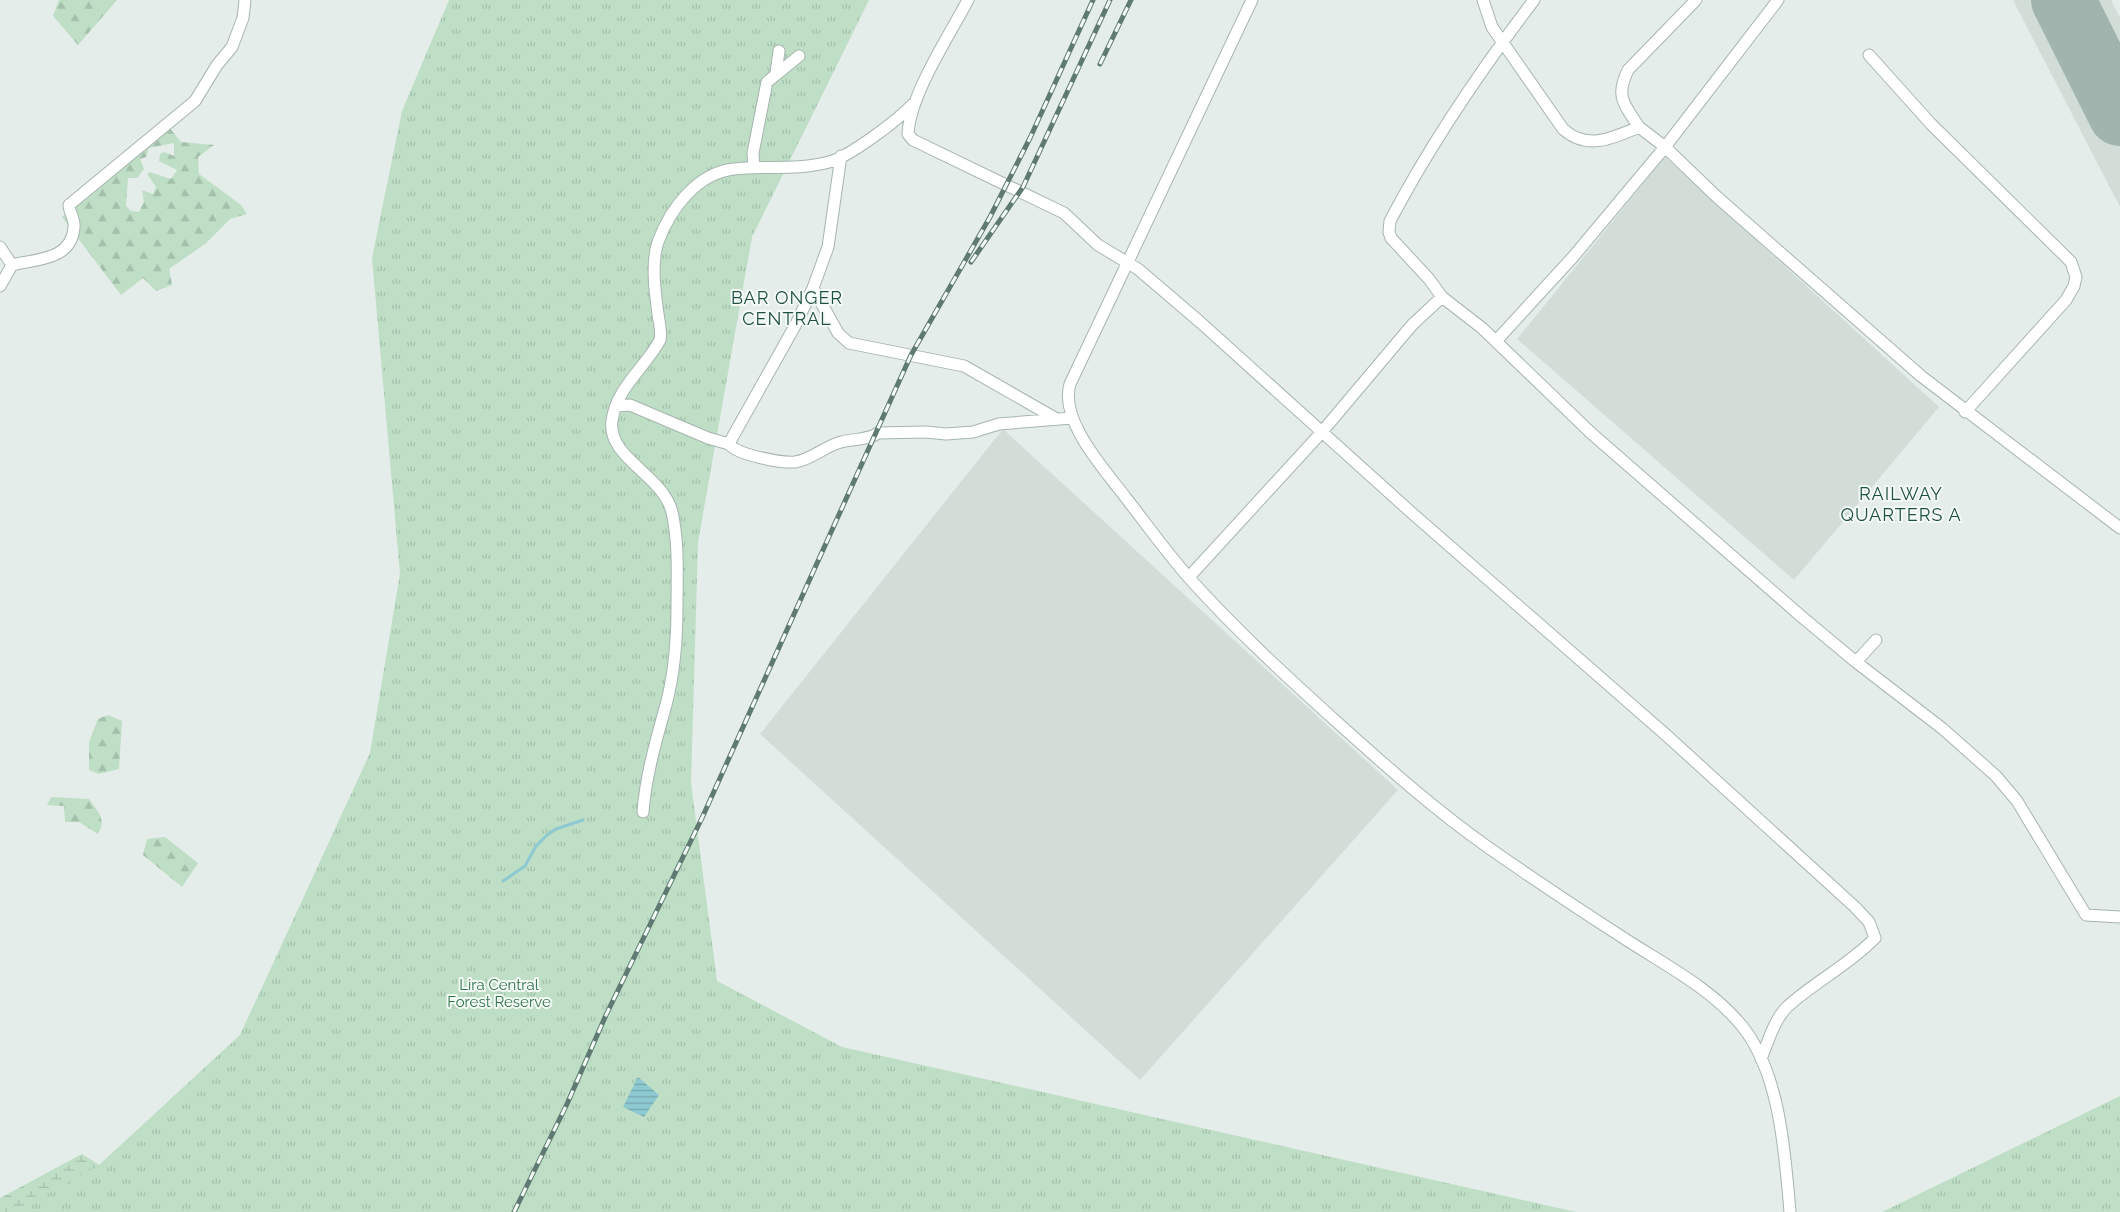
<svg xmlns="http://www.w3.org/2000/svg" width="2120" height="1212" viewBox="0 0 2120 1212" font-family="Raleway,sans-serif">
<style>
.built{fill:#d2ddd8}
.forest{fill:url(#forest-firs);fill-rule:evenodd}
.wetland{fill:url(#wetland-marsh)}
.park{fill:url(#park-tufts)}
.water{fill:url(#water-rules)}
.lines{fill:none;stroke-linecap:round;stroke-linejoin:round}
.stream{stroke:#8dc9d1;stroke-width:3}
.runway{stroke:#a1b4ae;stroke-width:64}
.street-casing{stroke:#a7b5b0;stroke-width:13}
.street{stroke:#fff;stroke-width:11}
.rail-casing{stroke:#5e7a72;stroke-width:5}
.rail{stroke:#f5faf7;stroke-width:3;stroke-dasharray:9;stroke-linecap:butt}
.labels{text-anchor:middle;dominant-baseline:central;stroke-width:4;stroke-linejoin:round;paint-order:stroke}
.park-label{font-size:15px;fill:#2e7647;stroke:#f5faf7}
.quarter-label{font-size:18px;letter-spacing:1px;fill:#1f5143;stroke:#f5faf7}
</style>
<defs>
<pattern id="forest-firs" width="22" height="20" patternUnits="userSpaceOnUse" patternTransform="scale(1.25)"><rect width="22" height="20" fill="#bedec5"/><path d="M5 1l3.5 6h-7zM16 11l3.5 6h-7z" fill="#a3c0aa"/></pattern>
<pattern id="wetland-marsh" width="20" height="14" patternUnits="userSpaceOnUse" patternTransform="scale(1.25)"><rect width="20" height="14" fill="#bedec5"/><path d="M1 5h8M5 5V1M11 12h8M15 12V8" fill="none" stroke="#a3c0aa"/></pattern>
<pattern id="park-tufts" width="24" height="20" patternUnits="userSpaceOnUse" patternTransform="scale(1.25)"><rect width="24" height="20" fill="#bedec5"/><path d="M3 7l-1-3M5 7V3M7 7l1-3M15 17l-1-3M17 17v-4M19 17l1-3" fill="none" stroke="#a3c0aa"/></pattern>
<pattern id="water-rules" width="6" height="5" patternUnits="userSpaceOnUse" patternTransform="scale(1.25)"><rect width="6" height="5" fill="#8dc9d1"/><path d="M0 2.5h6" fill="none" stroke="#73a5aa"/></pattern>
</defs>
<rect width="100%" height="100%" fill="#e4ede9"/>
<path class="built" d="M2013 0H2111L2120 18V207Z
M1665 157 1939 407 1794 580 1517 339Z
M1003 429 1398 790 1140 1080 760 734Z"/>
<path class="forest" d="M59 0H117L78 45 53 16Z
M169 127 181 142 214 145 198 157 199 174 241 205 247 214 230 219 205 244 169 269 172 285 156 291 143 278 121 295 62 217ZM174 143V156L164 152 160 154 159 161 177 170 171 179 150 172 147 174 156 187 153 194 142 190 144 202 139 212 131 211 126 206 128 178H137L144 169 140 159 146 157 149 148Z
M108 715 122 721 119 769 99 774 89 770V742L98 719Z
M51 797 89 799C98 812 107 819 98 834L79 822H65L64 806 47 805Z
M165 837 198 863 182 887 143 855 147 839Z"/>
<path class="wetland" d="M82 1154 150 1197 165 1212H0V1198Z"/>
<path class="park" d="M449 0H869L752 237 698 542 691 783 717 981 842 1047 1576 1212H14L98 1166 240 1035 370 753 400 574 372 258 402 111Z
M2120 1096V1212H1882Z"/>
<path class="water" d="M638 1077 659 1095 644 1117 623 1107Z"/>
<g class="lines">
<path class="stream" d="M503 881 525 866 536 846 547 835 556 829 583 820"/>
<path class="runway" d="M2063 0 2120 114"/>
<g class="street-casing">
<path id="street" d="M968 0C949 36 910 94 908 134L913 140 1064 213 1098 245 1138 269 1200 322 1413 514 1665 734 1855 907 1869 922 1875 938C1849 965 1814 982 1787 1007 1774 1020 1768 1042 1761 1059
M1252 0 1070 384C1059 421 1105 470 1126 498 1147 525 1167 553 1190 579 1236 630 1287 677 1338 723 1387 767 1435 810 1489 848 1532 878 1577 908 1622 937 1663 964 1710 987 1742 1026 1780 1073 1785 1153 1790 1212
M1483 0 1492 27 1563 129C1587 151 1613 138 1639 127L1665 147 1717 197 1921 376 2120 528
M1869 55 1931 124 2071 262 2076 277 2074 286 2066 300 1965 412
M776 73 779 51
M1639 127C1624 104 1615 97 1628 70L1696 0
M841 156 828 247 813 288 796 324 732 438 729 444C737 455 781 463 795 462 811 460 825 446 841 442 852 439 869 440 878 433L926 432 946 434 973 432 999 424 1072 418
M754 168 753 153 767 82 799 56
M0 247 12 265
M0 286 12 265C37 259 72 260 74 227 75 219 69 212 69 205L195 101 217 65 232 47 243 18 245 0
M813 288 838 333 849 343 964 366 1055 418
M1442 297 1429 279 1391 238 1389 232 1390 221C1432 141 1480 71 1534 0
M1496 341 1573 257 1665 147 1778 0
M616 406 630 405 708 438 729 444
M1189 577 1321 433 1412 325 1442 297 1482 328 1591 433 1802 617 1856 662 1943 729 1996 776 2017 801 2086 915 2120 917
M1856 662 1876 640
M643 812C646 773 657 738 667 701 675 669 677 639 677 607 677 575 679 544 672 512 663 475 607 458 612 421 616 388 645 368 660 340 662 332 659 322 658 314 655 292 651 263 658 242 670 209 697 173 734 169 766 165 796 171 829 162 849 157 898 120 913 104"/>
</g>
<use href="#street" class="street"/>
<g class="rail-casing">
<path id="rail" d="M1100 64 1131 0
M971 262 1023 187 1110 0
M514 1212 567 1104 606 1015 702 818 911 355 990 217 1030 138 1093 0"/>
</g>
<use href="#rail" class="rail"/>
</g>
<g class="labels">
<g class="park-label">
<text x="499" y="985">Lira Central<tspan x="499" dy="17">Forest Reserve</tspan></text>
</g>
<g class="quarter-label">
<text x="787" y="297">BAR ONGER<tspan x="787" dy="21">CENTRAL</tspan></text>
<text x="1901" y="493">RAILWAY<tspan x="1901" dy="21">QUARTERS A</tspan></text>
</g>
</g>
</svg>
